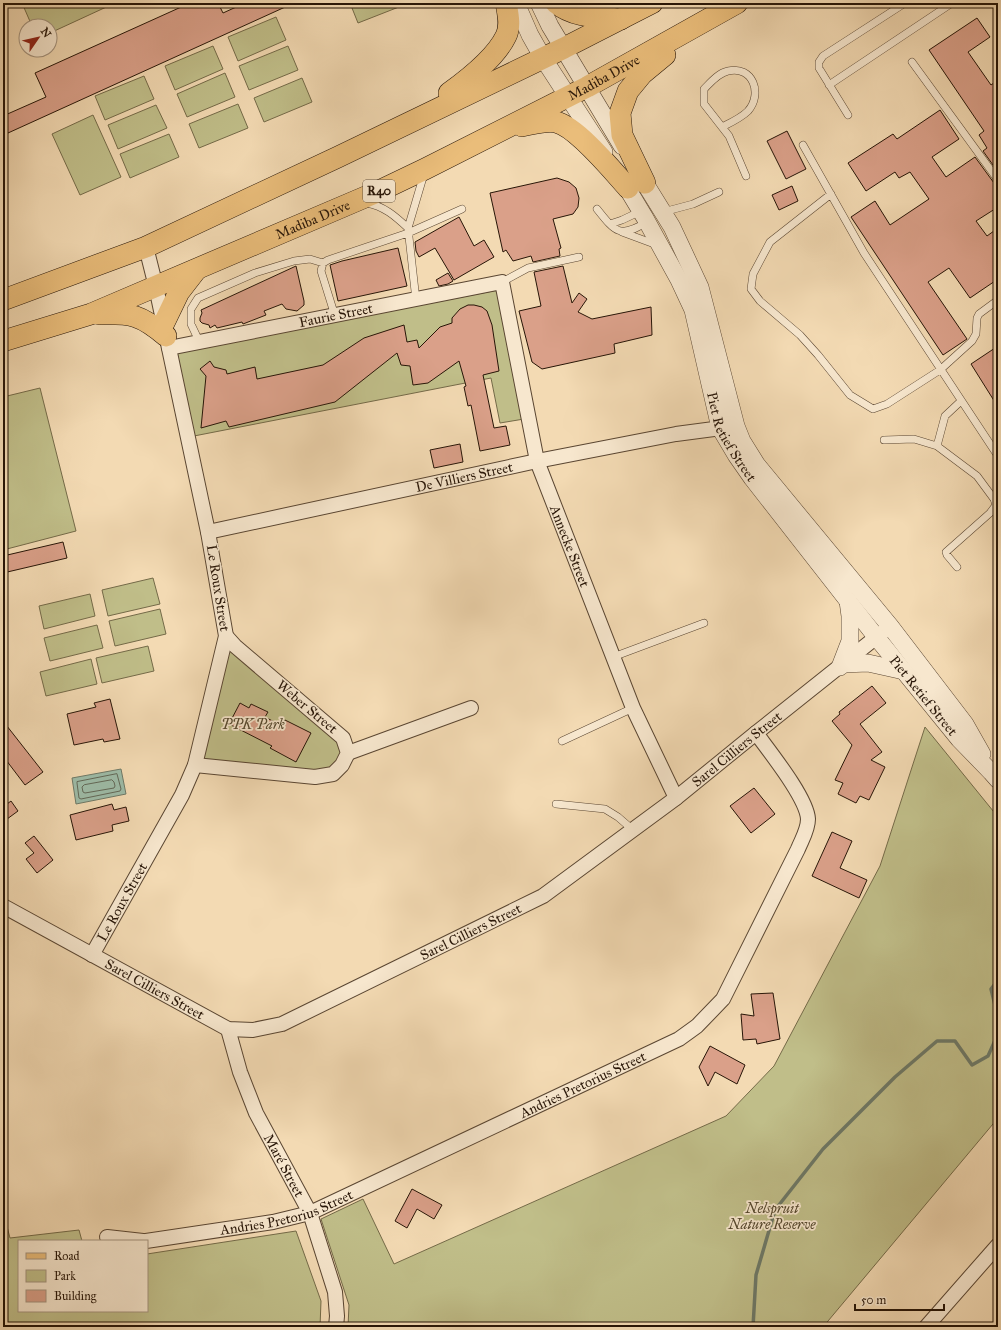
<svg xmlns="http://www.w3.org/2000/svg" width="1001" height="1330" viewBox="0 0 1001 1330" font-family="'IM FELL Great Primer',serif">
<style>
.green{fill:#c0be89;stroke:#746a48}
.water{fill:#9dbba7;stroke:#6e7967}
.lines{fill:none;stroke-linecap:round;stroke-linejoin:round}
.shore{stroke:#626857;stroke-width:1}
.stream{stroke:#6e7967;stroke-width:3.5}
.building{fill:#daa089;stroke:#271507}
.service-casing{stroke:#5a4632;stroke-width:8}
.minor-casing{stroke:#5a4632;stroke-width:16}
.tertiary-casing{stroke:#5a4632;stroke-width:18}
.primary-casing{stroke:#271507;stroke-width:22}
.service{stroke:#f7e7ce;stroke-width:7}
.minor{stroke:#f7e7ce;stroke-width:14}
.tertiary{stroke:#f7e7ce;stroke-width:17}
.primary{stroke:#eabd7a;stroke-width:21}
.labels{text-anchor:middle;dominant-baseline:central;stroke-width:3.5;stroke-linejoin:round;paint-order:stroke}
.shield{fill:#f7e7ce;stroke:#655443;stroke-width:1}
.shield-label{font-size:13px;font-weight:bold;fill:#271507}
.street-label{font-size:14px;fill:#271507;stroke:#f7e7ce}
.park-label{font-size:14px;font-style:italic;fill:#55482e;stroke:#f7e7ce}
</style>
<rect width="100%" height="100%" fill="#f3dab3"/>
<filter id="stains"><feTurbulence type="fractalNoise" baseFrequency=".005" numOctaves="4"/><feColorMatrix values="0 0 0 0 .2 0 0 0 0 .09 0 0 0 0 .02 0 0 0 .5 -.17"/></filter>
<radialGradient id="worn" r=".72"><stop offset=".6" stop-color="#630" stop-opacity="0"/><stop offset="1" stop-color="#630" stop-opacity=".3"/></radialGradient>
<path class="green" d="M22 3H115L50 33V26H32Z
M350 3H409L358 23Z
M276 17 286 40 238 61 228 37Z
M213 46 223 69 175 90 165 66Z
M288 46 298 70 249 90 239 66Z
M225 73 235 97 187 117 177 94Z
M144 76 154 99 105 120 95 96Z
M302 78 312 102 264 122 254 98Z
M238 104 248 128 199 148 189 124Z
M156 105 167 128 118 149 108 125Z
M93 115 121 177 80 195 52 134Z
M169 134 179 157 130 178 120 154Z
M498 290 524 419 500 423 491 378 194 436 177 352Z
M40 388 76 531 3 550V397Z
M153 578 160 604 108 616 102 590Z
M90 594 95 616 44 629 39 606Z
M160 609 166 634 115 646 109 621Z
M97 625 103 648 50 661 44 638Z
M226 636 343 738 346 753 333 774 195 765Z
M148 646 154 671 102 683 96 658Z
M91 659 97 684 46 696 40 672Z
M925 727 998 817V1118L823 1327H348L349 1305 321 1219 363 1199 394 1264 726 1116 774 1066 880 866Z
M3 1211 10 1238 79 1230 82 1241H19V1311H147V1254L296 1231 321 1301 320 1327H3Z"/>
<path class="water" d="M121 769 126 794 76 804 72 778Z"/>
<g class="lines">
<path class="shore" d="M117 774 121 789 120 791 81 799 79 798 77 783V782Z
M112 780 114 782 115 786 114 788 85 793 83 792 82 787 84 785Z"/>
<path class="stream" d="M998 980 991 989 998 1017
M753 1327 756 1275 775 1210 823 1149 895 1077 937 1041H955L972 1065 988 1056 998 1034"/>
</g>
<path class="building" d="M190 3H218L223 13 245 3H294L8 133 3 124V116L46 97 35 73Z
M977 18 990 37 968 52 991 85 998 80V172L983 151 987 148 979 135 984 131 929 50Z
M940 110 959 139 932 157 946 177 975 157 994 183 998 185V207L976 221 987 236 998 228V279L970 298 949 268 928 282 967 339 943 355 851 217 875 201 890 225 929 199 910 172 899 178 895 172 866 191 848 163 893 134 897 139Z
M787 131 806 169 786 179 767 141Z
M557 178 569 182 576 188 579 198 578 207 573 214 553 219 561 248 559 249 560 256 533 262 531 256 513 261 506 250 503 252 490 193Z
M792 186 798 201 779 210 772 195Z
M459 217 474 246 484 240 494 257 454 280 435 248 419 257 416 251 415 242Z
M398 248 407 286 338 301 330 265 342 261Z
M296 266 304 301V305L297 311 286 309 282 304 264 311 266 315 243 324 242 322 217 328 215 325 210 328 209 325 202 323 200 321V318L202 313 201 310Z
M563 266 572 303 579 293 587 299 578 312 592 319 651 307 652 335 614 344 615 353 542 369 532 362 519 311 541 306 534 272Z
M448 273 453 281 448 284 439 286 436 280Z
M468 305H474L482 307 487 311 492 325 499 371 483 375 494 428 506 426 510 445 480 451 471 405 468 406 464 387 466 386 459 361 428 383 413 385 410 366 401 365 397 353 335 402 229 427 226 421 201 428 206 376 200 369 210 361 214 367 226 370 227 374 255 367 257 379 323 365 364 338 404 325 407 342 417 340 419 348 440 327 452 323V318L460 309Z
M998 346V407L971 364Z
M460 444 463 462 434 468 430 450Z
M63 542 67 558 3 573V556Z
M872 686 886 703 860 724 882 752 871 760 885 767 869 800 860 796 856 803 838 794 843 783 835 780 852 745 832 721 840 714 839 712Z
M110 699 120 739 104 742 103 739 74 745 67 714 96 707 94 703Z
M240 703 249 708 251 704 268 712 265 717 282 726 285 720 311 733 296 762 270 748 272 746 229 724Z
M3 721 43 772 25 785 3 756Z
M754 788 775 814 751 833 730 806Z
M11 801 18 811 3 822V807Z
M112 804 114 810 126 807 129 821 112 825 113 831 76 840 70 815Z
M832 832 852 841 840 868 867 880 859 898 812 876Z
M34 836 53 860 37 873 26 859 34 853 25 843Z
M773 993 780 1039 757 1044 756 1039 743 1040 741 1014 754 1016 751 994Z
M710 1046 745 1065 737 1084 715 1072 708 1086 699 1067Z
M412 1189 442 1205 434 1219 417 1209 407 1228 395 1221Z"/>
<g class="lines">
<g class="service-casing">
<path id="service" d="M912 62 998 180
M829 85 952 3
M848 115 819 68V62L823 56 905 3
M722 127C730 123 741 118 748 111 763 94 753 65 728 71 718 73 710 83 704 89V104L729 136 746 176
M803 145 864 253 998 456
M831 194 770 242 753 274 751 289 760 301 800 335 818 355 850 395 873 409 887 404 940 370 972 341 976 334 977 318 979 314 998 300
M366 203C384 206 395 216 408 228
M597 209C616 233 620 238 647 222
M663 212 693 204 719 192
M610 224 622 220 641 211
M622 232 657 245
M502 282 528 268 579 257
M416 300 408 228 424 174
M335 316 321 271 323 263 328 260 408 233 462 209
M199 341 191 324V309L198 298 255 273 294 261 310 259 323 263
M884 440 914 439 937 446 977 476 994 499 996 505 990 513 946 552 947 555 957 567
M937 446 945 416 961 401
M613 657 704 623
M562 741 633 708
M556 804 605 809 618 817 633 830"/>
</g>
<g class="minor-casing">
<g id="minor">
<path id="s1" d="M169 348 502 282 537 461 633 708 676 798"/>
<path id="s2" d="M208 532 537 461 676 434 729 427"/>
<path d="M348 753 471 708"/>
<path d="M195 765 315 777 333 774 342 765 348 753 343 738 235 646 226 636"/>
<path id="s3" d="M3 906 228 1029 253 1030 282 1024 543 896 676 798 756 733 884 631"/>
<path id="s4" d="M92 955 182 795 195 765 226 636 208 532 156 287 146 247"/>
<path id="s5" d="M228 1029 240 1072 256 1113 310 1213 335 1292 337 1316 336 1327"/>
<path d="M107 1237 143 1241"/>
<path id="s6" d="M146 1241 273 1222 310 1213 679 1039 697 1026 723 999 798 849C802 839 808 830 808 819 807 798 769 751 756 733"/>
<path d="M926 1327 998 1245"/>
</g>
</g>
<g class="tertiary-casing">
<g id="tertiary">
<path d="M516 3 530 35 543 58 604 152"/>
<path d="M539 3 550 26 622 146"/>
<path d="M638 172 672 227 700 287 736 426 742 441 757 465 890 626 965 724 982 754"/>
<path id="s7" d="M621 178 645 218 679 280 693 310 720 428 736 455 752 478 877 638 959 739 991 772 998 780"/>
<path d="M843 664 868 663 904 671"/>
<path d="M840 667 850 641V616L848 601"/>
</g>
</g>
<g class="primary-casing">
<g id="primary">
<path d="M556 3C574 18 599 17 621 19"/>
<path d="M449 93C467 80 496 57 506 36 511 26 508 14 506 3"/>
<path d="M522 126C533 124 545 120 556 122 577 127 613 171 628 188"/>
<path d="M645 183 622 135 620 113 628 91 642 74 665 55"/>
<path d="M3 300 146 247 338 157 564 48 652 3"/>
<path d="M99 314C132 313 141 315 166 336"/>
<path d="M164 323 179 292 196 270"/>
<path id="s8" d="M3 341 91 314 377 192 425 169 587 87 737 3"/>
</g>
</g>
<use href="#service" class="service"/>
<use href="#minor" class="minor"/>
<use href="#tertiary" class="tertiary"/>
<use href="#primary" class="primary"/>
</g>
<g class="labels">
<rect class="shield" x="363" y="180" width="32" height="22" rx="3"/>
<g class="shield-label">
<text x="379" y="191">R40</text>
</g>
<g class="street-label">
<text stroke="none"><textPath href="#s8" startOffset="657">Madiba Drive</textPath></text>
<text stroke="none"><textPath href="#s8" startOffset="333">Madiba Drive</textPath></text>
<text stroke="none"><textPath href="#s1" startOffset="170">Faurie Street</textPath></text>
<text stroke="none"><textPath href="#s7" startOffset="284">Piet Retief Street</textPath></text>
<text stroke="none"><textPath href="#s2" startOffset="262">De Villiers Street</textPath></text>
<text stroke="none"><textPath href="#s1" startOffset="613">Annecke Street</textPath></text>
<text transform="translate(218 588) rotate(81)">Le Roux Street</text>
<text stroke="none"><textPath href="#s7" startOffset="608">Piet Retief Street</textPath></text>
<text transform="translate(307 707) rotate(40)">Weber Street</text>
<text stroke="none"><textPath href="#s3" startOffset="845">Sarel Cilliers Street</textPath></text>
<text stroke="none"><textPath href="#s4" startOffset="61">Le Roux Street</textPath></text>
<text stroke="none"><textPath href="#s3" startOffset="521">Sarel Cilliers Street</textPath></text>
<text stroke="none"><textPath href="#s3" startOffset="173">Sarel Cilliers Street</textPath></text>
<text stroke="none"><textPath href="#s6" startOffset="468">Andries Pretorius Street</textPath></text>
<text stroke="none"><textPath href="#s5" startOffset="148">Maré Street</textPath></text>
<text stroke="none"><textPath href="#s6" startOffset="144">Andries Pretorius Street</textPath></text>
</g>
<g class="park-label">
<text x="253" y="724">PPK Park</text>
<text x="772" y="1208">Nelspruit<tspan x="772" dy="16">Nature Reserve</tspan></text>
</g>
</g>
<rect width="1001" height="1330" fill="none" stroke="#f3dab3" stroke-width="16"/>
<rect x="4" y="4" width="993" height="1322" fill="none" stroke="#271507" stroke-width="2"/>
<rect x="8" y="8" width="985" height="1314" fill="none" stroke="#271507"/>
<rect x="18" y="1240" width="130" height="72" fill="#f7e7ce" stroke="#a4937e"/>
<rect x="26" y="1253" width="20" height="6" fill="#eabd7a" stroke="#a4937e"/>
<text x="54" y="1260" font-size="12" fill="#271507">Road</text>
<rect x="26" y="1270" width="20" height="12" fill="#c0be89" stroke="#a4937e"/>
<text x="54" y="1280" font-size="12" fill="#271507">Park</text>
<rect x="26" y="1290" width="20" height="12" fill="#daa089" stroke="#a4937e"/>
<text x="54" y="1300" font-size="12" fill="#271507">Building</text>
<g transform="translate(38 38) rotate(56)"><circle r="19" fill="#f7e7ce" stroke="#a4937e"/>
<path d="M0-3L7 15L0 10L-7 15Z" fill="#8f2418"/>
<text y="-6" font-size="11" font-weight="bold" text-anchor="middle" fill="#271507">N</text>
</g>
<path d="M855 1304v6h89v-6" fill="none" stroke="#271507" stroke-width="2"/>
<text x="861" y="1304" font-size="12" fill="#271507" stroke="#f7e7ce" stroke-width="3" paint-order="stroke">50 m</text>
<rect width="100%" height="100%" filter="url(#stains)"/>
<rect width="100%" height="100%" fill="url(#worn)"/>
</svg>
